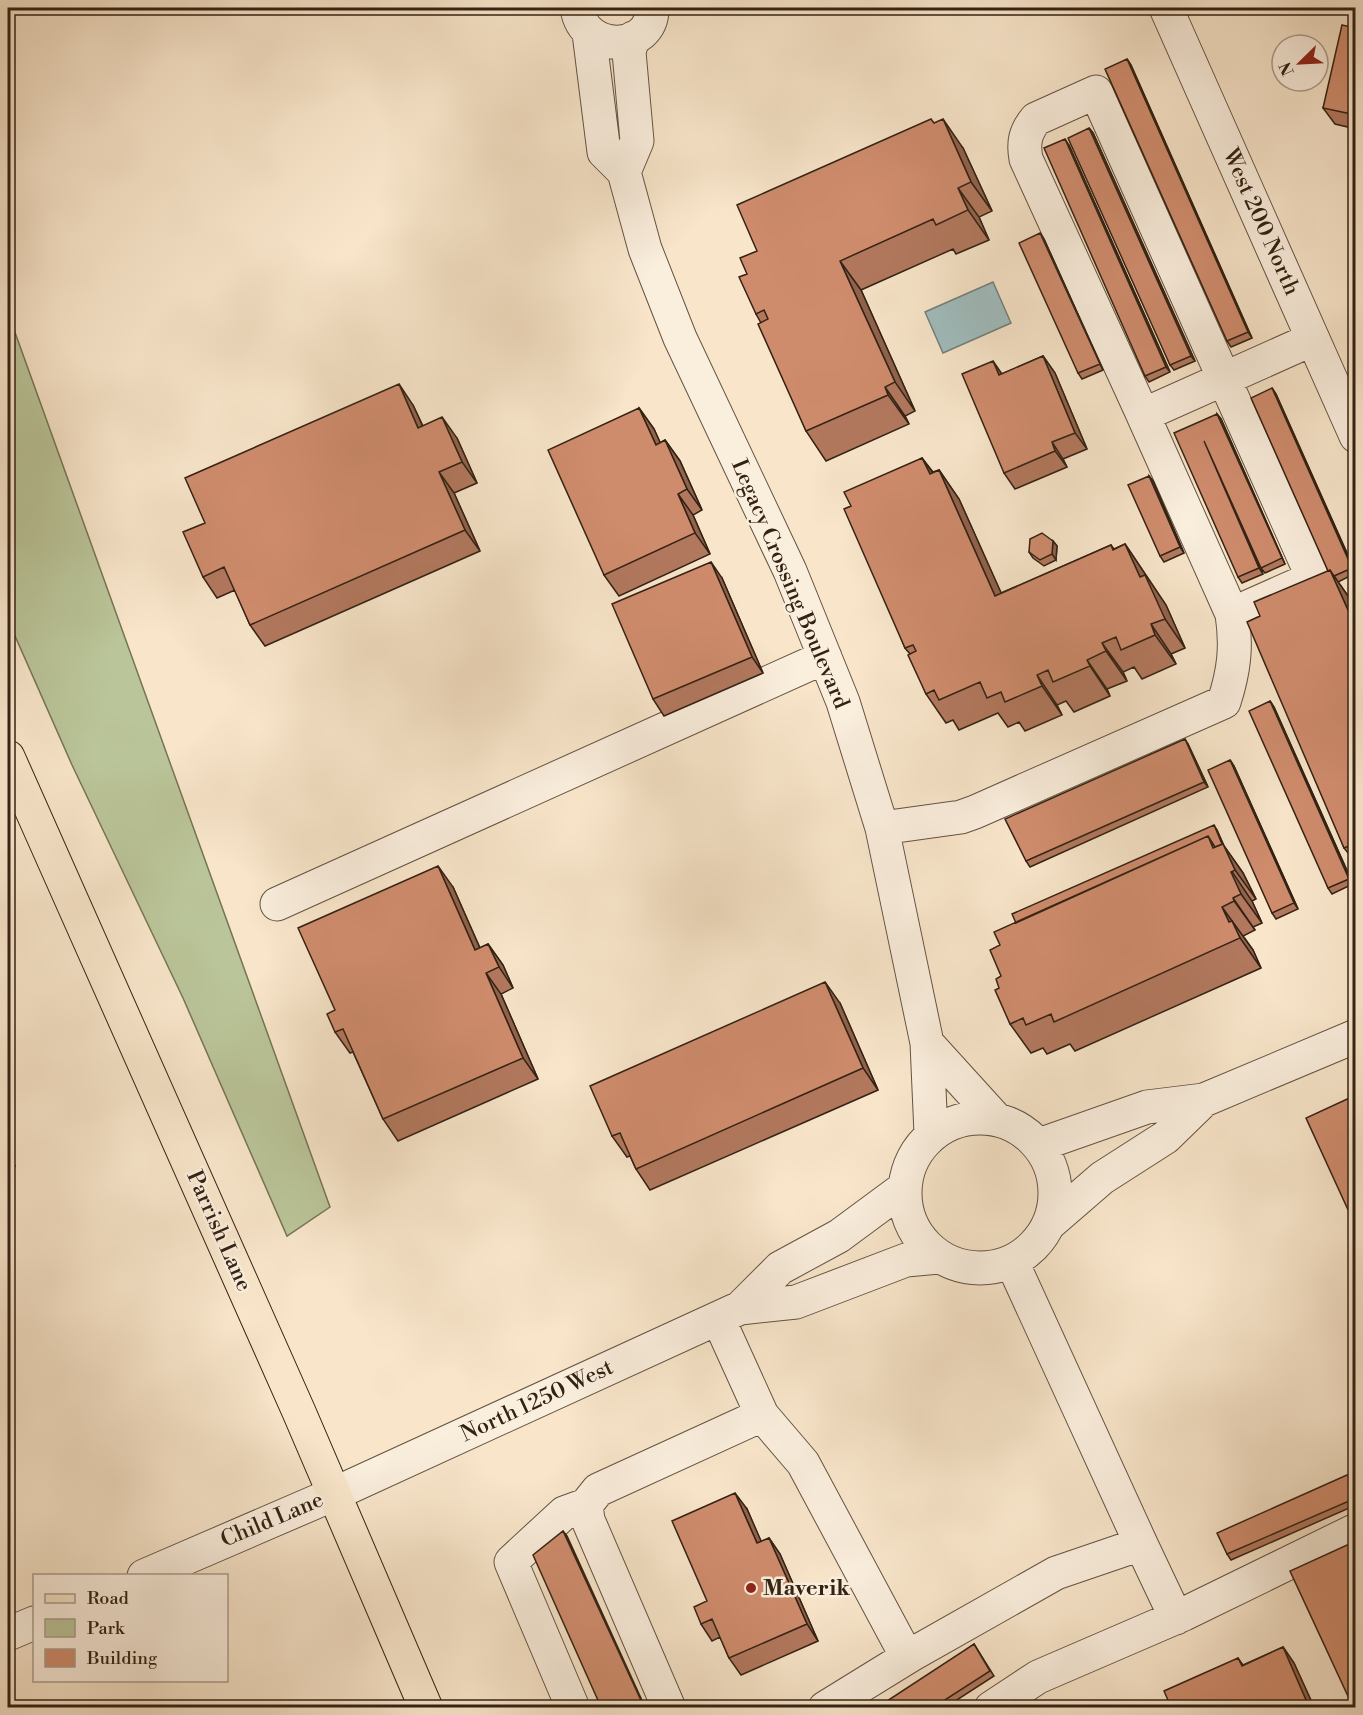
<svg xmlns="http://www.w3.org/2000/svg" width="1363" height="1715" viewBox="0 0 1363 1715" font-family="'Libre Bodoni',serif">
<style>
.green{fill:#bac599;stroke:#767456;stroke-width:1.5}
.water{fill:#a0bdbf;stroke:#747f7b;stroke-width:1.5}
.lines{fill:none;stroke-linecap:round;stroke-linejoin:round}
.minor-casing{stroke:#645342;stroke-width:35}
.major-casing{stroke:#332214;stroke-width:35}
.minor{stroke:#faeedd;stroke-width:33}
.major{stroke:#f8e5ca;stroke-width:33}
.wall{fill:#b2785e;stroke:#332214;stroke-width:1.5}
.shaded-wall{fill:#91624c;stroke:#332214;stroke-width:1.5}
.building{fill:#cf8c6d;stroke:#332214;stroke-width:1.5}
.poi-dot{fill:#8f2418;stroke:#faeedd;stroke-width:2}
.labels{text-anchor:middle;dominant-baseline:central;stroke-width:5;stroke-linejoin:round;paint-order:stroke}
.street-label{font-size:22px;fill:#332214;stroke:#faeedd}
.poi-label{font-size:22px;font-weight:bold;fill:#332214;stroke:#faeedd;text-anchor:start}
</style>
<rect width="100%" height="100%" fill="#f8e5ca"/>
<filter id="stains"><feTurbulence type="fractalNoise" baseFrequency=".00333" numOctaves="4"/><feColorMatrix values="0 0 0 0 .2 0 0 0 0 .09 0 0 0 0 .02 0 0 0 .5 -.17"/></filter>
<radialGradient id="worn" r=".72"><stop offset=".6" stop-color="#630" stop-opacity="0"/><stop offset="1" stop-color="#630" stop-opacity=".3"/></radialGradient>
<path class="green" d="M8 313 330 1207 287 1236 183 998 72 765 8 620Z"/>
<path class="water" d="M993 282 1011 323 943 353 925 312Z"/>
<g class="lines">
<g class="minor-casing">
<path id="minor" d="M577 8C584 55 653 52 652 8
M1166 8 1356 436
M589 33 604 152 624 172 645 249 680 338 790 571 843 702 882 828 927 1043 931 1134
M624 172 637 141 629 52 633 38
M1143 415 1026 159C1023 143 1025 132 1036 119L1096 92 1313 578 1232 614
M882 828 961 817 975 812 1224 702C1234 671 1237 647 1232 614L1143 415 1313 339
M277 904 825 657
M927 1043 996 1119
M905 1193a75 75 0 1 1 150 0a75 75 0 1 1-150 0Z
M1039 1145 1147 1107 1204 1100 1356 1036
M1050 1223 1102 1178 1166 1137 1204 1100
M740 1308 780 1268 839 1236 904 1188
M762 1415 803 1463 907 1657
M1141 1544 1176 1618
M144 1576 334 1494 740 1308 796 1302 906 1260 939 1257
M8 1634 34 1623
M573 1708 511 1562 564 1513 586 1505
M669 1708 588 1520 586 1505 598 1490 762 1415 718 1318
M825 1708 911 1655 1056 1573 1141 1544 1012 1262
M991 1708 1038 1677 1184 1614 1356 1530"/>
</g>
<g class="major-casing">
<path id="major" d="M8 757 299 1412 426 1708"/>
</g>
<use href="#minor" class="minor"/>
<use href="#major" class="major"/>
</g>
<path class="wall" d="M1356 28V129L1335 124 1323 108Z
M1127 59 1131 65 1252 338 1231 347 1227 341Z
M934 123 963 148 992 211 979 217 989 240 956 254 953 249 861 290 915 411 905 416 909 424 826 461 806 431 761 323 756 314 747 274 757 251Z
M1089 128 1093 133 1195 361 1174 370 1170 365Z
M1069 145 1170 372 1149 382 1145 376Z
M1040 233 1044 239 1103 370 1082 379 1078 373Z
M1043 356 1055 373 1087 449 1063 459 1067 467 1015 489 1004 473 1002 374Z
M1272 388 1276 394 1356 573 1338 582 1350 599 1356 611V863L1344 848 1260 616 1328 571Z
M413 405 423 426 457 438 477 483 454 493 480 551 265 646 250 625 235 590 217 598 203 577 205 523Z
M639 408 654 429 660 443 665 440 680 461 702 510 693 515 710 554 619 596 604 575Z
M1217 414 1221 419 1285 564 1265 573 1261 568 1240 522 1263 574 1242 583 1238 577Z
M922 458 933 472 939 470 959 499 1001 593 1111 545 1114 549 1125 544 1166 605 1185 648 1171 654 1176 664 1142 679 1134 667 1123 672 1127 681 1107 689 1110 696 1074 712 1066 701 1057 705 1062 715 1025 731 1019 722 1008 727 998 713 959 730 953 720 946 723 926 694 910 654 905 648 851 506Z
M1149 476 1153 481 1184 553 1164 562 1160 556Z
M1053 541 1057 546 1056 560 1044 566 1033 558 1029 552Z
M722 578 763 673 664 716 653 699Z
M1270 701 1274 707 1353 884 1332 894 1328 888Z
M1188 744 1208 787 1030 867 1026 861Z
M1230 760 1234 766 1298 909 1276 919 1272 913Z
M1217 830 1224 846 1243 873 1256 899 1252 901 1262 923 1253 927 1255 930 1243 936 1253 950 1261 968 1075 1051 1070 1044 1047 1054 1043 1048 1031 1053 1010 1024 999 988 1001 976 1000 945Z
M453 887 480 948 488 944 503 965 513 988 501 994 538 1079 398 1141 383 1119 353 1052 350 1053 335 1032V1010Z
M840 1003 878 1090 650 1190 636 1169 630 1156 627 1157 612 1136Z
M8 1150 15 1166 8 1169Z
M1356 1471V1505L1231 1560 1227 1554Z
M747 1509 761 1542 769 1538 780 1554 818 1641 741 1675 729 1658 720 1637 712 1641 701 1624 707 1601Z
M974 1644 994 1676 946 1707H887Z
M1283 1647 1294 1663 1314 1707H1171L1238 1658 1243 1665Z"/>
<path class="shaded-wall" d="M1127 59 1131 65 1252 338 1248 332Z
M943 119 963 148 992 211 971 182Z
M1089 128 1093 133 1195 361 1191 356Z
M1065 139 1069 145 1170 372 1166 367Z
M958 188 979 217 989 240 968 210Z
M1040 233 1044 239 1103 370 1100 364Z
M840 261 861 290 915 411 895 382Z
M1043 356 1055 373 1087 449 1075 433Z
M993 361 1004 377 999 375Z
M399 384 413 405 433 449 418 428Z
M885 387 905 416 909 424 888 395Z
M1272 388 1276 394 1356 574 1352 568Z
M639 408 654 429 671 466 656 445Z
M1217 414 1221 419 1285 564 1282 558Z
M442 417 457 438 477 483 462 462Z
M665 440 680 461 702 510 687 489Z
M1204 441 1208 447 1263 574 1259 568Z
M1052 442 1063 459 1067 467 1055 451Z
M922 458 943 487 930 474Z
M939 470 959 499 1016 626 995 596Z
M439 472 454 493 480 551 465 530Z
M1149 476 1153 481 1184 553 1180 547Z
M678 494 693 515 710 554 695 533Z
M1053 541 1057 546 1056 560 1052 554Z
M1125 544 1166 605 1185 648 1165 619 1140 577Z
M711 562 722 578 763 673 752 657Z
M1330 570 1350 599 1356 611V628Z
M1151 624 1171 654 1176 664 1155 635Z
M1102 643 1123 672 1127 681 1106 651Z
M1087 660 1107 689 1110 696 1090 666Z
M1037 675 1057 705 1062 715 1042 686Z
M1270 701 1274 707 1353 884 1349 879Z
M1185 739 1188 744 1208 787 1204 782Z
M1230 760 1234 766 1298 909 1294 903Z
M1214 825 1217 830 1224 846 1243 873 1256 899 1235 870Z
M1208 836 1252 901 1262 923 1241 894 1213 848Z
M438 866 453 887 490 971 475 950Z
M1233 898 1253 927 1255 930 1234 901Z
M1222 907 1253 950 1261 968 1229 922Z
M488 944 503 965 513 988 499 967Z
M486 973 501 994 538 1079 523 1058Z
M825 982 840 1003 878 1090 863 1068Z
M8 1150 15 1166 8 1156Z
M735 1493 747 1509 769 1559 757 1543Z
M563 1531 567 1536 645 1707H644Z
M769 1538 780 1554 818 1641 807 1624Z
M1283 1647 1294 1663 1314 1707H1312L1306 1700Z"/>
<path class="building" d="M1342 25 1356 28V115L1323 108Z
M1127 59 1248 332 1227 341 1105 69Z
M931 119 934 123 943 119 971 182 958 188 968 210 936 225 933 219 840 261 895 382 885 387 888 395 806 431 758 324 768 319 764 310 756 314 739 277 747 274 740 258 757 251 737 205Z
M1089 128 1191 356 1170 365 1068 138Z
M1065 139 1166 367 1145 376 1044 148Z
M1040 233 1100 364 1078 373 1019 243Z
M1043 356 1075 433 1052 442 1055 451 1004 473 962 374 993 361 999 375Z
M399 384 418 428 442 417 462 462 439 472 465 530 250 625 224 567 203 577 183 532 205 523 185 478Z
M1272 388 1352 568 1334 576 1330 570 1328 571 1251 398Z
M639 408 656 445 665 440 687 489 678 494 695 533 604 575 548 450Z
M1217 414 1282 558 1261 568 1204 441 1259 568 1238 577 1174 433Z
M922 458 930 474 939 470 995 596 1111 545 1113 550 1125 544 1140 577 1145 575 1165 619 1151 624 1155 635 1121 650 1116 637 1102 643 1106 651 1087 660 1090 666 1053 682 1048 670 1037 675 1042 686 1005 702 1001 692 987 698 980 682 939 700 934 690 926 694 908 655 916 651 913 645 905 648 844 509 851 506 844 492Z
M1149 476 1180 547 1160 556 1128 485Z
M1042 533 1053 541 1052 554 1040 560 1029 552 1030 539Z
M711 562 752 657 653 699 612 604Z
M1330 570 1356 628V843L1344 848 1247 622 1260 616 1254 602Z
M1270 701 1349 879 1328 888 1249 711Z
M1185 739 1204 782 1026 861 1005 819Z
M1230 760 1294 903 1272 913 1208 770Z
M1214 825 1222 844 1215 847 1208 836 1016 923 1012 914Z
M1208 836 1213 848 1223 844 1235 870 1231 872 1241 894 1233 898 1234 901 1222 907 1229 922 1232 921 1240 938 1054 1022 1051 1014 1026 1025 1023 1018 1010 1024 995 990 999 988 996 979 1001 976 990 950 1000 945 994 932Z
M438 866 475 950 488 944 499 967 486 973 523 1058 383 1119 343 1029 335 1032 327 1014 335 1010 298 928Z
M825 982 863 1068 636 1169 620 1133 612 1136 590 1086Z
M1356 1095V1225H1355L1306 1118Z
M1356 1471V1498L1227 1554 1217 1533Z
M735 1493 757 1543 769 1538 807 1624 729 1658 712 1619 701 1624 694 1607 707 1601 672 1521Z
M563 1531 644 1707H601L533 1555Z
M1356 1541V1707H1353L1290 1571Z
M974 1644 990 1671 934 1707H887L884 1703Z
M1283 1647 1306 1700 1295 1704 1297 1707H1171L1164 1691 1238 1658 1242 1666Z
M1048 1701 1052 1707H1038Z"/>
<circle class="poi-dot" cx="751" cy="1588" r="6"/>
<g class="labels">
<g class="street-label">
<text transform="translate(1261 222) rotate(66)">West 200 North</text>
<text transform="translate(790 584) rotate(67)">Legacy Crossing Boulevard</text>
<text transform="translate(219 1231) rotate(66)">Parrish Lane</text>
<text transform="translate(537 1401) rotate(-25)">North 1250 West</text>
<text transform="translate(272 1520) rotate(-23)">Child Lane</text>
</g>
<g class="poi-label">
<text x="763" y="1588">Maverik</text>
</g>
</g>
<rect width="1363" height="1715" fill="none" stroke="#f8e5ca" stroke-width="30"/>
<rect x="9" y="9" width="1345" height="1697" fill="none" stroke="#332214" stroke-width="3"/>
<rect x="15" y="15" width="1333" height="1685" fill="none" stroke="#332214" stroke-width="1.5"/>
<rect x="33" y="1574" width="195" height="108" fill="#faeedd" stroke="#aa9c8d" stroke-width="1.5"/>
<rect x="45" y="1594" width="30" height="9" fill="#f8e5ca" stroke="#aa9c8d" stroke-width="1.5"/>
<text x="87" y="1604" font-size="18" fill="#332214">Road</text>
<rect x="45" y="1619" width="30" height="18" fill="#bac599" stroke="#aa9c8d" stroke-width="1.5"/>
<text x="87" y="1634" font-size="18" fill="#332214">Park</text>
<rect x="45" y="1649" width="30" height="18" fill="#cf8c6d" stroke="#aa9c8d" stroke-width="1.5"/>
<text x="87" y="1664" font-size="18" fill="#332214">Building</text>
<g transform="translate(1300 63) rotate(246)"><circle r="28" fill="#faeedd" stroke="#aa9c8d" stroke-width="1.5"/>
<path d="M0-4.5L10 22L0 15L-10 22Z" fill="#8f2418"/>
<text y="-9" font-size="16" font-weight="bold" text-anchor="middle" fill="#332214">N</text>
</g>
<rect width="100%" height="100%" filter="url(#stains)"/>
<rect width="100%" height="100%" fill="url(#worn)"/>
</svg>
